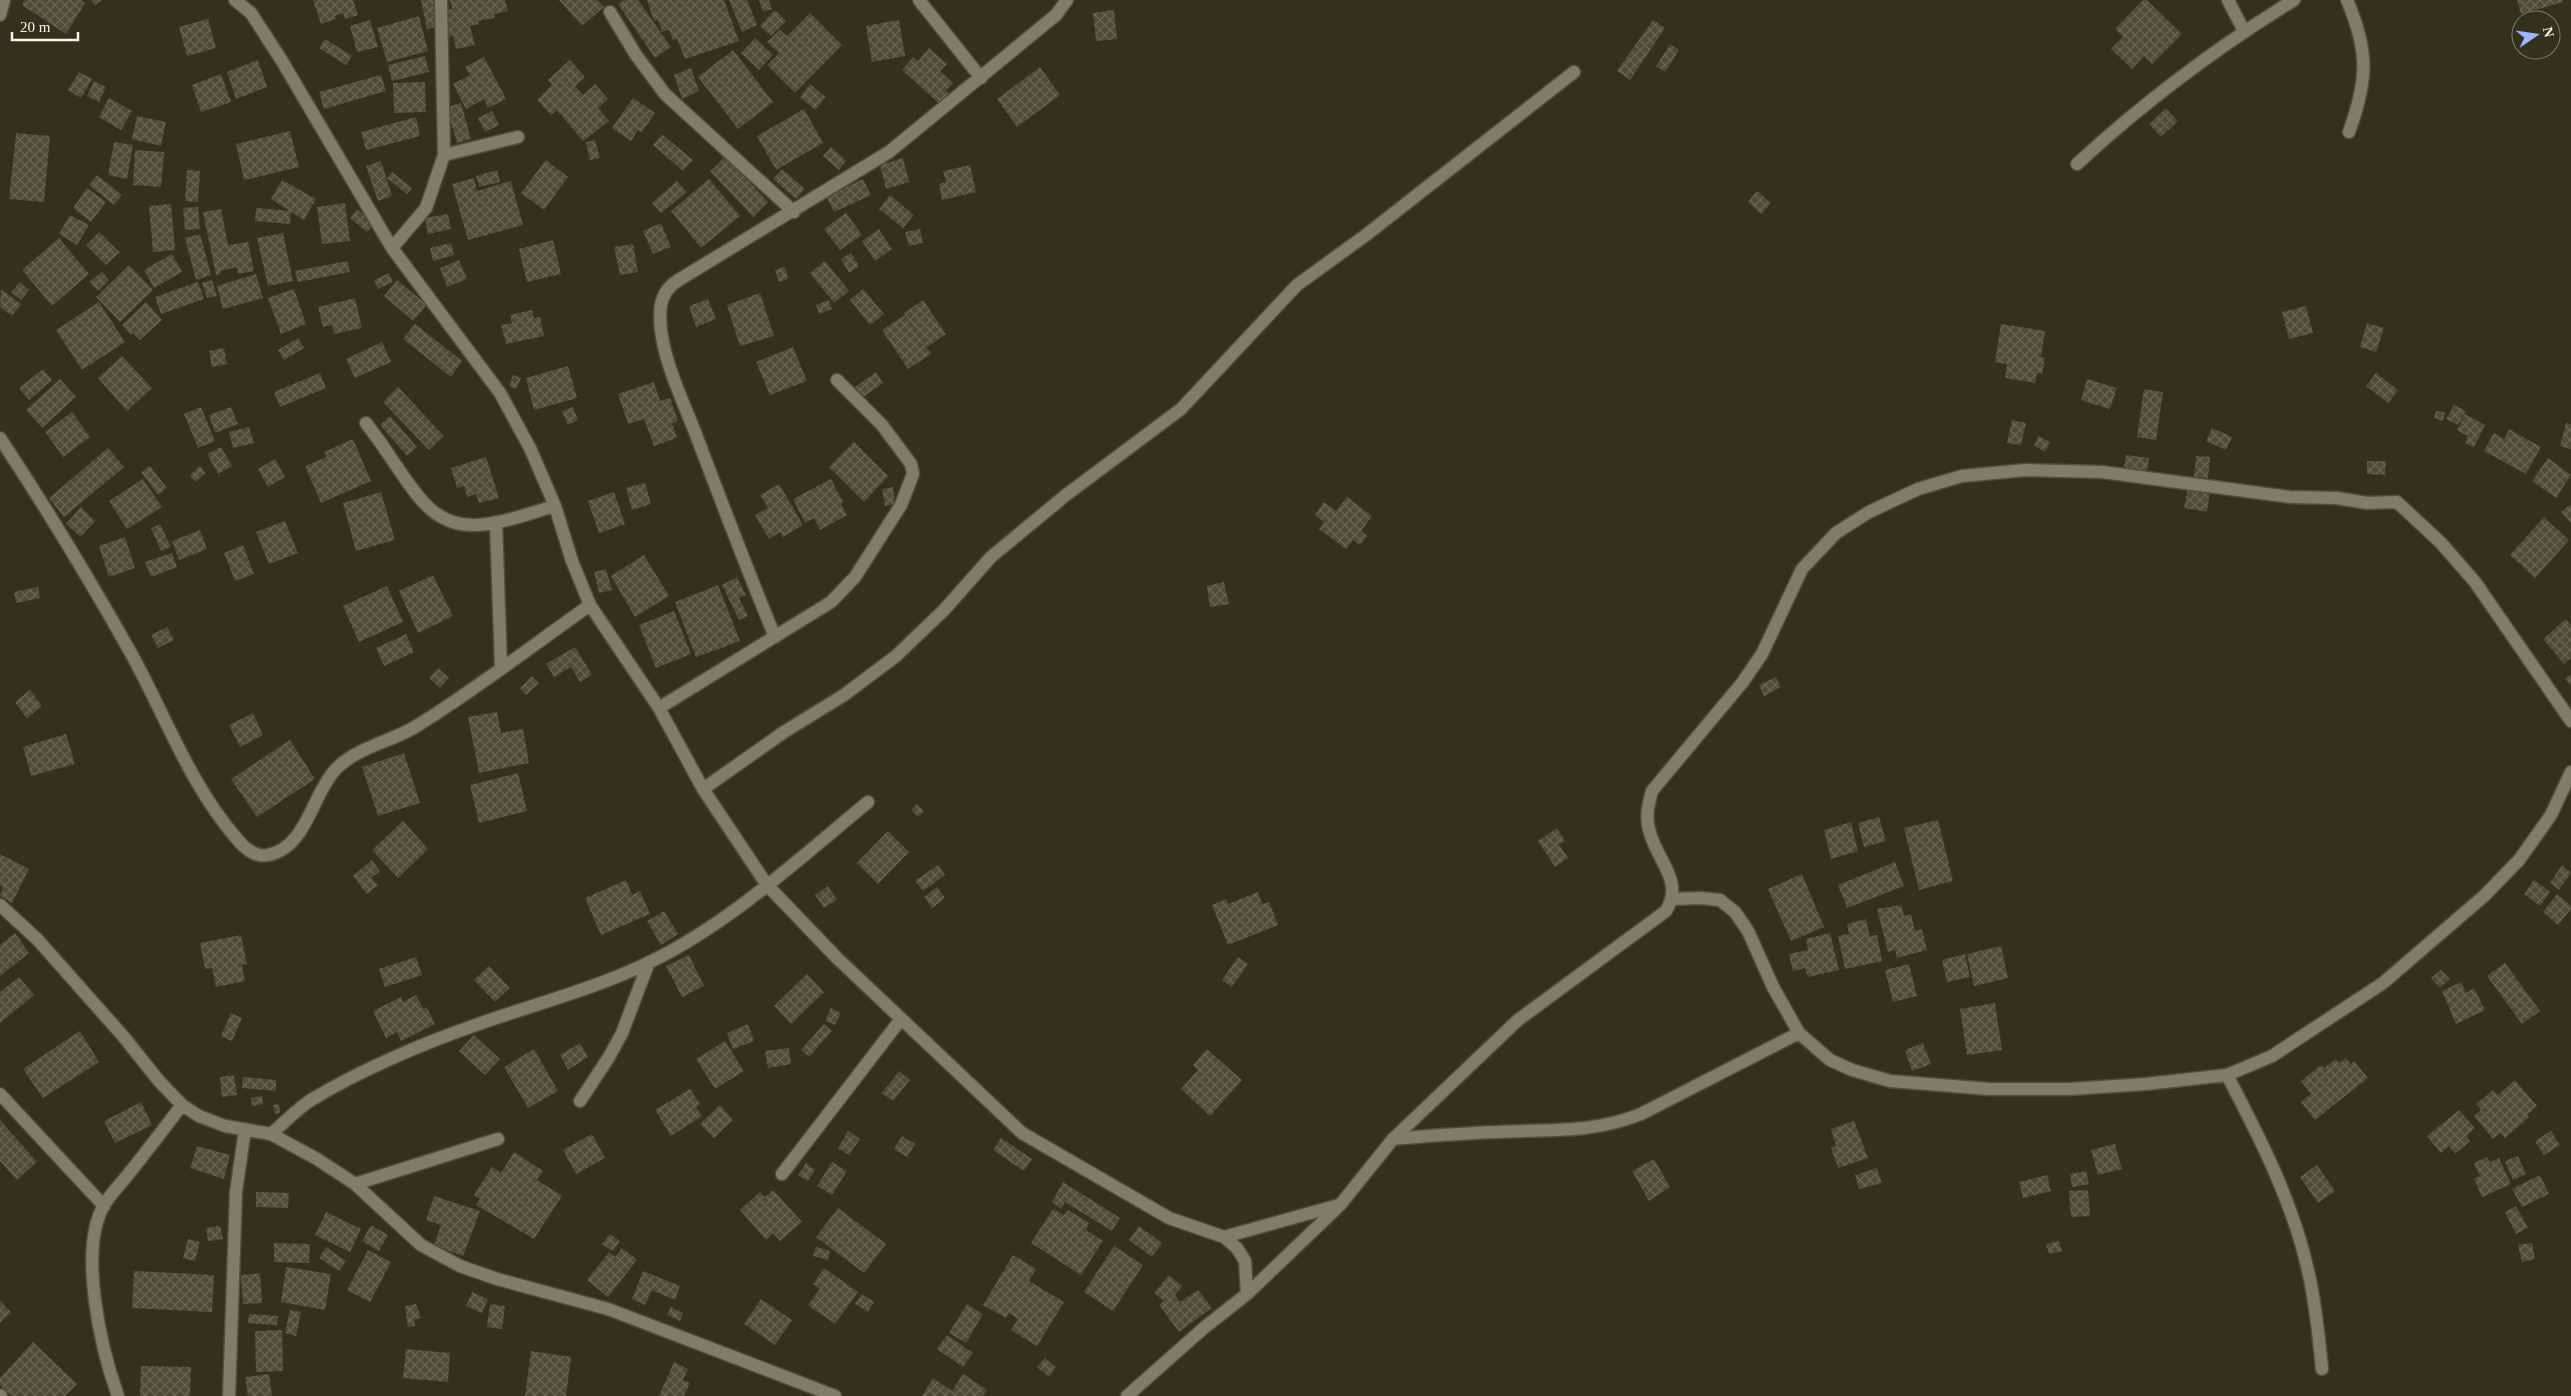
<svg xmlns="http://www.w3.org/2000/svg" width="2571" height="1396" viewBox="0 0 2571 1396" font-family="'Times New Roman',serif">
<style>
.building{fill:url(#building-cross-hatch)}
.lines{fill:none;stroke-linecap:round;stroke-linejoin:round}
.minor-casing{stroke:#4f4e3c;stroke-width:15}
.minor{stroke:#7f7d67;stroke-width:12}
</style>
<defs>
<pattern id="building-cross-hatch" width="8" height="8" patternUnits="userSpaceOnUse" patternTransform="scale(1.25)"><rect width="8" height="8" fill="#4d4c37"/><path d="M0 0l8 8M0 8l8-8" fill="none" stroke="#676654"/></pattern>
</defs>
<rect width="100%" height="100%" fill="#32311d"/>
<path class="building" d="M25 0H81L85 3 66 34 22 5Z
M91 0H102L95 5Z
M313 0H353L358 15 345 19 343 13 335 16 336 19 321 24Z
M421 0H434L440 26 427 29Z
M450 0H505L508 11 494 14 495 18 478 21 479 24 470 26 475 45 456 49 453 36 448 37 442 11 452 9Z
M559 0H597L604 7 582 26Z
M624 0H638L671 47 655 58 618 4Z
M647 0H724L739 41 685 59 677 39 673 40 669 30 662 32 658 20 654 21Z
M729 0H747L757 25 742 32Z
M759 0H769L772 9 763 12Z
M2143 0H2147L2182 34 2152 64 2144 56 2132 69 2111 49 2123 37 2115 29Z
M2517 0H2562L2563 2 2521 14Z
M775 10 786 21 771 36 760 26Z
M1114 10 1117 39 1096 41 1093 13Z
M810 13 842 45 795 93 767 65 779 53 767 42 780 30 787 36Z
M419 16 428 51 387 62 377 28Z
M208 19 216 48 187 56 179 27Z
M370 20 378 47 357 52 350 26Z
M899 20 905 56 872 62 866 26Z
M1653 20 1665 28 1630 80 1617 71Z
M755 38 773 55 759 70 741 53Z
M325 39 352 56 346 65 319 48Z
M1670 44 1679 50 1665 72 1656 66Z
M929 48 947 64 940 71 953 83 946 91 951 95 942 106 902 70 913 57 918 61Z
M733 50 773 102 738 129 698 77Z
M425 56 429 72 392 81 388 65Z
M484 57 506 99 488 108 484 99 466 109 453 84 470 75 465 67Z
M258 60 267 87 236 99 227 72Z
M570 60 585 77 575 86 583 95 595 84 608 99 598 108 609 121 583 141 557 110 551 115 537 100 552 85 548 80Z
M1040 67 1060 95 1017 127 997 99Z
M691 68 699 91 682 99 674 75Z
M79 72 92 79 81 98 68 90Z
M221 74 231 102 201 112 192 85Z
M381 75 386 91 324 109 319 92Z
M94 81 106 87 99 102 87 96Z
M425 82 426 112 394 113 393 83Z
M810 84 826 97 815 110 800 97Z
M109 98 132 111 121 130 99 117Z
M633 98 655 113 642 132 638 130 631 141 612 128Z
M461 103 471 139 457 143 446 107Z
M2166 108 2178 121 2161 137 2149 124Z
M804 109 823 143 776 170 757 136Z
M492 111 499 125 485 132 478 118Z
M137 116 166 122 161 146 132 139Z
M416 117 420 136 366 150 361 132Z
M290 131 299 167 244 180 236 144Z
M16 133 50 136 44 202 9 199Z
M662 134 693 160 683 171 653 145Z
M595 140 600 158 590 160 586 142Z
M114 142 133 145 127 179 108 175Z
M831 147 846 161 839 170 823 156Z
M135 150 164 152 161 187 133 185Z
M726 156 768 202 753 217 710 171Z
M903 158 909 182 886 189 880 165Z
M546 160 568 177 544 210 521 193Z
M381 161 392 196 378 201 366 166Z
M970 165 976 192 942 200 939 184 946 182 943 171Z
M782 169 805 189 796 199 773 179Z
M187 170 200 171 198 202 185 201Z
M497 170 500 182 479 187 476 176Z
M392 172 412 188 407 194 387 178Z
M97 175 122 195 114 205 89 185Z
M474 178 477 191 511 181 523 225 468 240 452 184Z
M709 179 740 216 701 248 671 211Z
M863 179 871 195 834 212 826 196Z
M282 180 316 199 304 220 271 199Z
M677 181 687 192 661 213 652 203Z
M87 188 106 202 91 222 73 208Z
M1757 191 1771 203 1761 214 1748 202Z
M890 195 914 215 903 228 879 209Z
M345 203 350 241 322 244 317 207Z
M171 204 175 250 153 252 149 206Z
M198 207 200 229 185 230 183 208Z
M256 208 291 211 290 224 255 221Z
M221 209 228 245 248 242 254 271 238 274 237 267 220 271 221 274 216 275 203 212Z
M357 209 375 223 367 232 350 218Z
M846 213 862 235 840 250 824 229Z
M448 214 451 229 428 234 425 218Z
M70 215 89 225 77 245 59 234Z
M661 223 671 247 653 254 643 231Z
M879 229 892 249 875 261 862 241Z
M920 229 923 243 909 246 905 232Z
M99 232 120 252 106 265 86 245Z
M283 233 293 281 268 286 257 238Z
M200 234 211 275 196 280 185 238Z
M59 238 89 274 52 306 22 270Z
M553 240 561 274 527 282 519 249Z
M451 243 454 255 433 261 430 248Z
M633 244 638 272 620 275 614 247Z
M851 253 859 266 849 273 841 259Z
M172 254 182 272 154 288 144 270Z
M459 260 467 279 447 287 440 268Z
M347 261 350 272 298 282 295 271Z
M825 261 849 291 834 303 810 273Z
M129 265 153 290 120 322 96 297Z
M785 267 788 279 779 282 775 270Z
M102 272 109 280 98 291 89 282Z
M389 273 393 282 378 289 374 280Z
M256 274 263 298 223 309 217 286Z
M212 280 217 296 207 298 202 283Z
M397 280 427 305 413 321 384 296Z
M20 282 29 290 21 300 11 292Z
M198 282 204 299 161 314 155 297Z
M1 289 21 304 12 316 0 307Z
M294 289 306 324 281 334 268 298Z
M863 289 884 314 870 325 850 300Z
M760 293 774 336 740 346 727 305Z
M355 298 362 328 334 334 332 325 323 327 318 307Z
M708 299 716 319 696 327 689 306Z
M829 300 832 309 819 314 816 305Z
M923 300 946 334 927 347 904 313Z
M99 302 125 342 82 370 56 330Z
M146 302 162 320 140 340 133 333 131 335 122 325Z
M2306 306 2313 333 2289 339 2282 312Z
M532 310 534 318 540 317 544 336 506 344 501 325 512 323 510 315Z
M905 315 931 354 908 369 882 330Z
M2367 323 2384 328 2376 352 2360 347Z
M415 324 462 361 451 377 403 339Z
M2001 324 2045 331 2041 357 2045 358 2042 374 2037 373 2035 383 2005 378 2007 364 1995 362Z
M298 338 304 348 284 360 278 350Z
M382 342 391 362 355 378 346 359Z
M793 347 807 381 770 395 756 362Z
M224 348 227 364 212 367 209 351Z
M122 356 152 388 127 411 98 378Z
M568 366 577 398 534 410 526 378Z
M43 369 52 380 29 400 19 388Z
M876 372 883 383 862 398 855 387Z
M320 373 326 388 280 407 274 392Z
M2376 373 2398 390 2388 403 2366 386Z
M513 375 521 378 516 389 509 386Z
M60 379 76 397 42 428 26 410Z
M2087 379 2117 388 2110 409 2081 400Z
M654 382 660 401 670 398 678 421 672 423 677 438 654 446 644 419 628 424 618 394Z
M398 387 444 436 429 450 383 402Z
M2144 389 2163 392 2156 440 2137 437Z
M2454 405 2466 411 2458 425 2446 419Z
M201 407 215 441 198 448 184 414Z
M231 407 238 424 215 433 209 415Z
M573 407 578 420 568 425 562 411Z
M2436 411 2445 412 2443 421 2434 418Z
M72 412 90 437 63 457 45 432Z
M2465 414 2485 425 2474 447 2465 443 2468 436 2457 430Z
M390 416 417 447 407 456 380 425Z
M2012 420 2026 423 2021 445 2007 443Z
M2566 423 2571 424V449L2560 446Z
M249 427 254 443 233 448 229 432Z
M2212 428 2232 437 2226 450 2206 441Z
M2509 429 2541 447 2526 474 2484 451 2494 433 2504 439Z
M2039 436 2050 442 2045 452 2034 445Z
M353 439 371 481 321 503 305 466 327 457 324 452Z
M854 442 888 476 864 502 829 467Z
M221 447 232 466 218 474 207 454Z
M108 448 124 467 64 517 49 498Z
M2126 455 2149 458 2147 471 2124 468Z
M2196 456 2210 457 2208 478 2194 477Z
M486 457 499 498 479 503 476 494 467 497 464 486 457 488 451 468Z
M2548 458 2571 475 2556 498 2532 481Z
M275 459 285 477 268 487 258 469Z
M2367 461H2386L2385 475 2367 474Z
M150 466 167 488 158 495 141 472Z
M200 466 206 473 195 482 190 475Z
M143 479 162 507 127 529 109 501Z
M831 479 843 502 841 504 847 515 820 530 814 518 805 523 793 499Z
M645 483 651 504 632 510 626 488Z
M779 484 803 525 783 537 780 532 769 539 755 515 768 508 760 495Z
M893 487 895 504 885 506 882 489Z
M2188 488 2210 491 2207 512 2184 508Z
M381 492 395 540 356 551 343 503Z
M614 492 625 524 599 533 588 501Z
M1347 497 1372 516 1361 531 1367 536 1360 545 1353 540 1346 549 1319 529 1324 522 1315 515 1324 502 1336 511Z
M2571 504V523L2561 512Z
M81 507 95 521 81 537 66 524Z
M2544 517 2569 540 2535 578 2510 555Z
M285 521 298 553 269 564 256 532Z
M160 524 171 547 161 551 151 528Z
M200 530 207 549 179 560 172 541Z
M125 537 135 568 109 577 99 546Z
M243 545 254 574 235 581 224 553Z
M172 553 177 567 151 577 145 562Z
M644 555 669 596 635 617 611 576Z
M606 569 612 590 599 593 594 572Z
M433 575 453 616 418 633 399 591Z
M737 577 746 595 739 598 748 616 739 620 722 585Z
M1224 582 1229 604 1210 607 1207 586Z
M718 585 740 641 696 657 675 602Z
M387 586 403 622 359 642 343 606Z
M38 587 40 598 16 603 14 592Z
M674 611 691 654 656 668 639 625Z
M2566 619 2571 625V658L2564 664 2543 639Z
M167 627 174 640 158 648 151 635Z
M406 634 414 652 384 666 376 648Z
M575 647 592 675 580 682 571 667 554 677 546 664Z
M438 668 449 678 440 688 429 678Z
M2571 674V686L2565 679Z
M532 676 539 683 526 695 520 688Z
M1776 677 1781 687 1764 696 1759 685Z
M30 690 42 706 27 718 15 702Z
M497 712 501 733 523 729 529 763 479 773 468 717Z
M253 713 263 735 240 747 229 725Z
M66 734 75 764 31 776 23 747Z
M290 740 315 779 257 817 231 779Z
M404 753 420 803 378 816 362 767Z
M518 773 527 811 479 823 470 785Z
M917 804 924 811 918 817 911 810Z
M1879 817 1886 841 1864 847 1858 823Z
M1938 820 1953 881 1919 890 1904 828Z
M403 821 428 849 398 878 372 850Z
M1851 822 1858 851 1831 859 1824 830Z
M1557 828 1565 841 1559 844 1568 858 1555 867 1538 841Z
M888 831 909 852 878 884 857 863Z
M0 854 29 869 12 903 0 896 3 887 0 885Z
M372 860 380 871 371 878 378 885 367 894 353 876Z
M1895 862 1904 886 1847 908 1838 885Z
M938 865 945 875 923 891 915 881Z
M2562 865 2571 873 2559 890 2550 883Z
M1802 874 1824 927 1791 941 1768 889Z
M626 880 632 895 640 891 650 914 601 935 585 898Z
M2534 880 2550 892 2540 906 2524 894Z
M828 886 837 900 824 908 815 895Z
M937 887 945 898 932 908 924 897Z
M1258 892 1262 904 1269 902 1278 925 1228 945 1212 905 1226 899 1228 904Z
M2557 894 2571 906V909L2558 925 2543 912Z
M1901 905 1904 916 1911 914 1915 931 1922 929 1927 950 1897 958 1895 950 1888 952 1877 909Z
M664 911 678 934 661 945 647 921Z
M1866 919 1870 936 1877 935 1882 961 1845 969 1838 936 1849 934 1847 924Z
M15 933 29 953 0 976V945Z
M1830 933 1839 970 1808 977 1805 968 1793 971 1789 954 1808 950 1806 939Z
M241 935 247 964 242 965 245 981 216 987 212 968 205 969 200 943Z
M2001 946 2008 978 1974 986 1967 954Z
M1965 954 1970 977 1947 982 1942 960Z
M689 955 704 986 682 997 666 966Z
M416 957 422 975 385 987 379 969Z
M1238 957 1248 964 1232 987 1222 980Z
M2505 963 2540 1011 2522 1024 2487 976Z
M1909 964 1917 996 1893 1002 1885 970Z
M489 966 510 988 495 1002 474 980Z
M2441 970 2450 979 2440 988 2431 978Z
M807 974 824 992 791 1024 774 1006Z
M19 977 34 995 0 1023V992Z
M2461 982 2466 993 2474 988 2485 1010 2456 1024 2442 991Z
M416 995 423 1009 427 1007 435 1024 401 1041 397 1032 386 1038 373 1011 401 997 403 1002Z
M1995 1003 2002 1050 1967 1055 1960 1009Z
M831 1008 841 1013 835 1025 825 1021Z
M231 1013 242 1018 232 1041 221 1036Z
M748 1024 754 1041 733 1049 727 1033Z
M824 1024 832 1031 809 1057 801 1050Z
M80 1031 99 1062 43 1098 23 1069Z
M474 1035 500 1059 485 1075 459 1051Z
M725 1041 744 1071 715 1089 696 1059Z
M580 1043 588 1057 568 1070 560 1055Z
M1923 1043 1931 1064 1912 1071 1905 1050Z
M789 1048 791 1064 768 1068 765 1051Z
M534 1049 558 1091 528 1108 504 1067Z
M1207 1049 1242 1080 1210 1116 1181 1089 1198 1070 1193 1065Z
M2346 1058 2351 1064 2354 1061 2368 1078 2315 1120 2301 1102 2311 1094 2301 1081 2321 1065 2324 1068 2336 1059 2339 1063Z
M899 1071 910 1080 893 1101 882 1093Z
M234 1075 237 1095 222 1097 220 1077Z
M243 1077 276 1080V1091L242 1088Z
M2515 1080 2537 1106 2527 1115 2529 1117 2505 1138 2500 1133 2493 1139 2474 1116 2481 1110 2476 1104 2493 1090 2498 1095Z
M690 1089 700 1104 696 1107 702 1116 671 1136 655 1110Z
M262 1096 263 1104 252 1106 251 1098Z
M141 1102 152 1125 115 1143 104 1121Z
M279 1104 280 1113 275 1114 273 1105Z
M720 1105 733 1120 714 1138 700 1124Z
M2459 1110 2475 1128 2466 1136 2470 1141 2455 1154 2449 1146 2441 1153 2427 1136Z
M0 1120 37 1162 17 1180 0 1161Z
M1854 1121 1868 1158 1838 1168 1831 1148 1836 1146 1831 1129Z
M848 1131 860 1139 849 1155 838 1148Z
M2551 1131 2560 1145 2544 1155 2535 1141Z
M592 1134 605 1158 576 1174 563 1150Z
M902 1136 915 1144 907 1157 894 1149Z
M1001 1138 1032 1159 1024 1171 993 1150Z
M2115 1144 2122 1169 2098 1175 2091 1150Z
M197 1146 230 1155 224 1179 190 1168Z
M514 1152 543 1171 537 1180 562 1196 534 1239 476 1205 480 1199 474 1195 492 1167 501 1173Z
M2518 1156 2526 1174 2513 1180 2505 1161Z
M2487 1157 2490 1162 2499 1158 2511 1184 2482 1197 2474 1179 2480 1176 2474 1163Z
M1654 1159 1670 1187 1649 1201 1632 1171Z
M832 1162 847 1171 832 1195 817 1186Z
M806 1163 815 1170 808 1181 798 1175Z
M2317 1165 2335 1191 2318 1203 2300 1177Z
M1877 1168 1882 1183 1859 1189 1855 1175Z
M2086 1171 2089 1184 2072 1187 2070 1174Z
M2047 1175 2051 1191 2023 1198 2019 1182Z
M2540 1175 2549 1194 2522 1207 2512 1189Z
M1063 1182 1120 1218 1112 1231 1065 1202 1061 1209 1052 1202Z
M773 1190 802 1222 780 1241 773 1233 766 1240 740 1210 760 1192 765 1197Z
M2088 1190 2090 1216 2071 1217 2069 1191Z
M256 1192 289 1193 288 1208 256 1207Z
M434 1196 480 1211 463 1256 434 1245 441 1225 426 1220Z
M2516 1206 2528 1228 2516 1234 2505 1212Z
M838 1208 886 1244 864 1273 816 1237Z
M1053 1209 1064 1215 1068 1210 1089 1223 1086 1230 1103 1241 1081 1275 1031 1243Z
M326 1212 361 1229 350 1252 315 1235Z
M371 1225 388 1235 379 1251 362 1241Z
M220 1226 223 1239 208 1241 206 1228Z
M1139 1226 1162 1243 1152 1257 1129 1240Z
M610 1234 620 1241 613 1251 602 1244Z
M188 1239 200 1242 195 1261 183 1258Z
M2059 1241 2062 1251 2049 1254 2046 1244Z
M274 1243 310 1244 309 1263 274 1262Z
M2532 1243 2535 1259 2522 1262 2518 1245Z
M1114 1246 1143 1265 1113 1311 1084 1292Z
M326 1247 346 1261 339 1271 319 1258Z
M816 1247 830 1251 828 1260 813 1256Z
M622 1248 637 1260 608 1297 587 1280 609 1252 615 1257Z
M368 1250 391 1262 370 1302 347 1290Z
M1013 1255 1036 1269 1029 1281 1064 1302 1037 1346 1011 1330 1018 1319 1009 1313 1006 1318 983 1305Z
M286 1267 331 1274 325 1310 281 1302Z
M824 1268 858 1292 835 1324 808 1305 820 1289 813 1284Z
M134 1271 214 1275 212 1312 132 1308Z
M643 1271 680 1286 675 1300 652 1290 645 1305 632 1299Z
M260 1273 262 1303 243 1304 241 1275Z
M1169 1275 1182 1286 1175 1295 1180 1302 1198 1290 1212 1308 1179 1332 1159 1305 1164 1301 1154 1293Z
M472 1292 488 1299 482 1313 466 1306Z
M862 1294 874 1302 868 1312 855 1304Z
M761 1299 792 1320 775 1345 744 1324Z
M0 1301 11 1312 0 1323Z
M416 1304 421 1318 414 1320 415 1326 408 1327 405 1306Z
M490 1304 505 1306 502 1329 487 1327Z
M967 1304 983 1314 966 1343 949 1333Z
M671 1307 683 1313 680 1321 667 1315Z
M290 1310 301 1312 296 1336 285 1333Z
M249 1314 278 1316 277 1325 248 1323Z
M282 1330 283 1371 256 1372 255 1331Z
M947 1335 973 1353 963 1367 937 1349Z
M33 1342 77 1384 65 1396H11L0 1385V1378Z
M406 1349 450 1353 448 1382 403 1378Z
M531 1351 571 1357 566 1396H525Z
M1045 1358 1056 1367 1049 1377 1037 1367Z
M674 1362 688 1369 683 1380 690 1383 684 1396H659Z
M141 1366 191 1367 190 1396H140Z
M269 1374 272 1396H248L245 1377Z
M963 1374 987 1390 983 1396H922L933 1378 952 1391Z"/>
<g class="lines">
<g class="minor-casing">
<path id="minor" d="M235 0 251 13 282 61 392 248 500 393 530 448 555 506 572 561 590 605 659 708 703 789 767 885 837 958 1022 1133 1169 1218 1224 1237 1237 1248 1245 1261 1247 1294 1205 1327 1127 1396
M919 0 981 78
M2228 0 2244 31
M2347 0C2369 52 2368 79 2349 132
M610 12 636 55 665 94 794 212
M0 15 4 0
M444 155 518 137
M2077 164C2144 102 2216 48 2294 0
M392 248 426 208 444 155 441 0
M366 423C376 436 386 450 395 464 416 494 434 527 476 525 502 524 530 513 555 506
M0 438C47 509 91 582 132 655 166 717 190 785 237 839 244 848 256 858 268 855 307 847 312 795 335 770 355 748 390 742 415 727 475 690 532 646 590 605
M496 522 501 667
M775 637C747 569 721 501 695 432 681 396 655 344 661 305 663 294 668 287 677 281L889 152 1056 15 1067 0
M659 708 831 602 855 577 901 505 913 474 911 464 882 425 837 380
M703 789 784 732 844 695 896 656 944 610 991 557 1066 495 1181 409 1297 285 1366 235 1574 72
M1674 899 1701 898 1720 900 1735 912 1748 931 1773 987 1799 1033 1830 1060 1852 1070 1890 1081 1989 1089H2070L2146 1084 2227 1075 2272 1056 2383 983 2484 896 2519 860 2551 815 2571 772
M0 905 37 939 123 1036 159 1081 182 1105 199 1116 225 1126 271 1134 317 1159 355 1184 421 1245 460 1266 497 1279 608 1309 835 1396
M2227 1075C2260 1138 2294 1204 2309 1275 2316 1306 2319 1338 2322 1369
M0 1094 104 1206
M580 1101 609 1057 622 1033 649 962
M271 1134C284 1123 297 1109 311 1100 359 1071 421 1044 473 1026 531 1005 592 990 648 963 729 924 799 859 868 802
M1393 1139C1428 1136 1462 1133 1497 1132 1551 1129 1590 1134 1641 1114L1799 1033
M782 1174 901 1019
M355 1184 498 1139
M1224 1237 1339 1205
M1247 1294 1340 1205 1393 1139 1518 1020 1666 911C1684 881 1658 862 1650 833 1645 818 1648 806 1652 791L1742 683 1762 654 1802 569 1836 533 1869 512 1918 489 1962 476 2026 470 2102 472 2290 497 2337 498 2367 503 2397 502 2441 543 2475 582 2571 721
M0 1395 1 1396
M118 1396C101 1349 78 1250 104 1205 111 1193 122 1183 130 1172 148 1150 165 1127 182 1105
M229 1396 236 1192 245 1129"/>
</g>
<use href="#minor" class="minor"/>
</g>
<g transform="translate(2536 35) rotate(77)"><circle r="24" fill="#32311d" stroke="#807f6e"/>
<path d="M0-4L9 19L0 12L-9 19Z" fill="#a0b3fd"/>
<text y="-8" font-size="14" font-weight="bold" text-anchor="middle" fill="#f5f4e8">N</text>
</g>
<path d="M12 32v8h66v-8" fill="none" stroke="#f5f4e8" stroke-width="2.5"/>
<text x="20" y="32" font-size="15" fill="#f5f4e8" stroke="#32311d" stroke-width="4" paint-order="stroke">20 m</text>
</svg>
